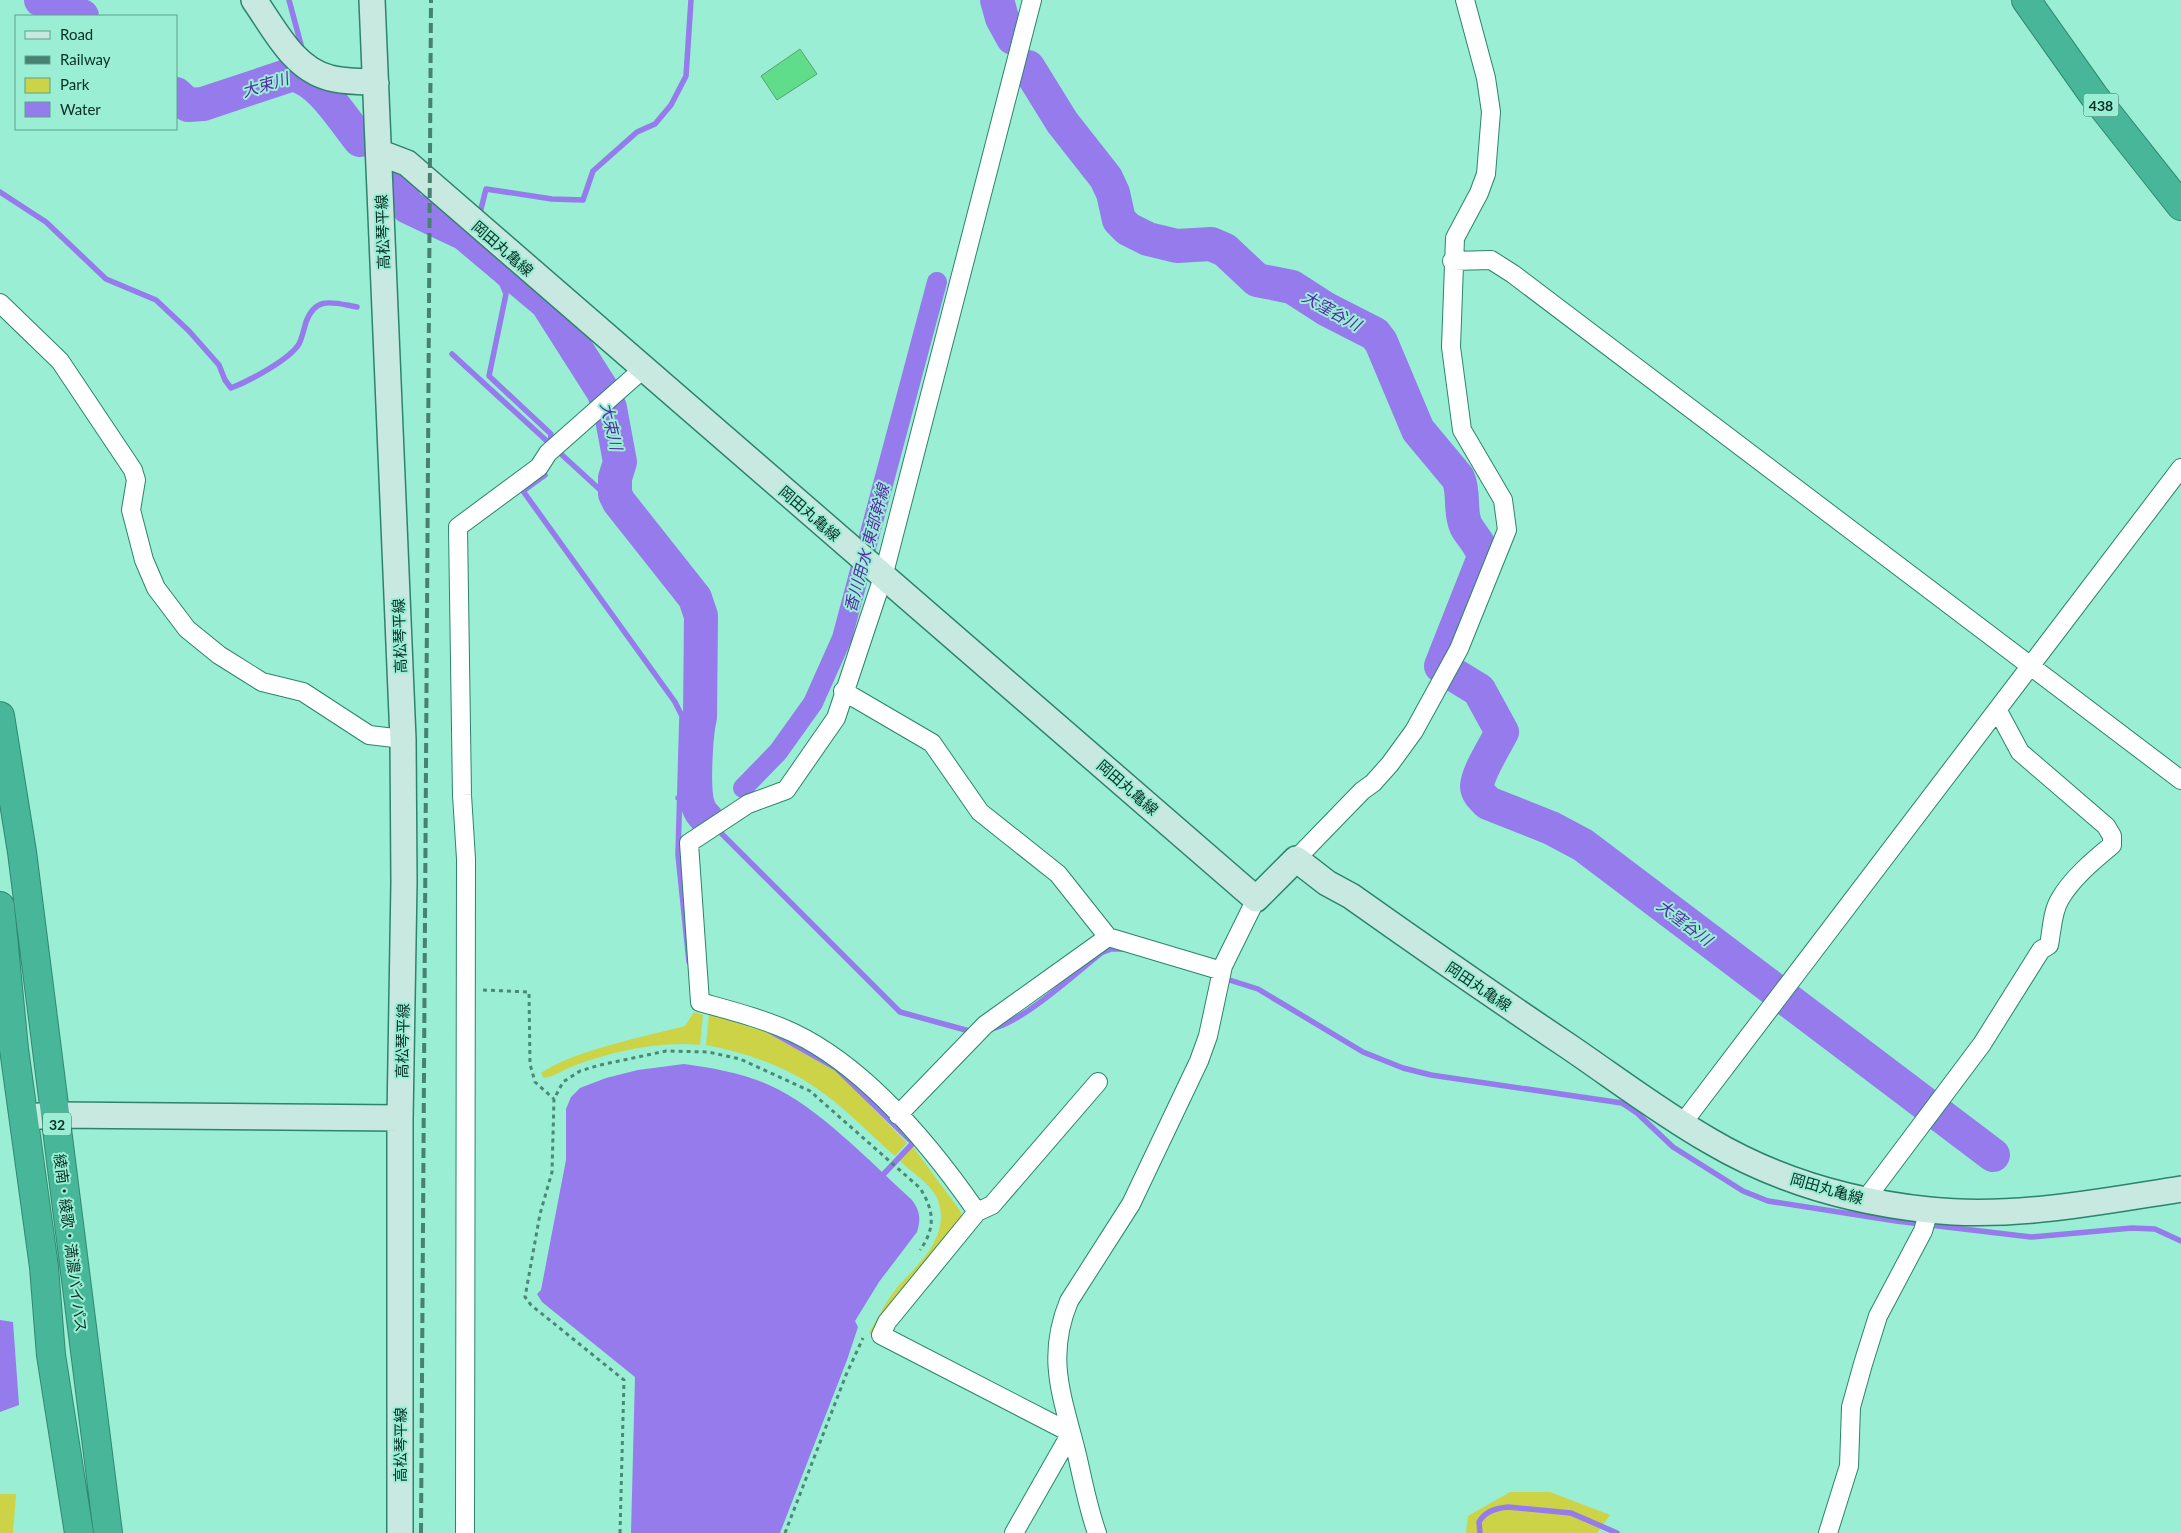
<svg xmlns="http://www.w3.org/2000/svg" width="2181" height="1533" viewBox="0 0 2181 1533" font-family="Lato,'Noto Sans JP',sans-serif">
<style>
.green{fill:#ccd346}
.water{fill:#957beb}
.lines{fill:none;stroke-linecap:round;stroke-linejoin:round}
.stream{stroke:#957beb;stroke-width:5.5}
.canal{stroke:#957beb;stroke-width:20}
.river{stroke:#957beb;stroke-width:34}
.building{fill:#60dd8b;stroke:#619d72}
.street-casing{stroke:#2c846d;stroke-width:20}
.secondary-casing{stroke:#2c846d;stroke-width:28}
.highway-casing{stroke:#328770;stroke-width:30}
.path{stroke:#4c8876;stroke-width:3;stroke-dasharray:4 4;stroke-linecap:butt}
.street{stroke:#fff;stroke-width:18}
.secondary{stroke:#c8e9e0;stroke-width:25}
.highway{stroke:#48b799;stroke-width:28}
.rail{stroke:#478170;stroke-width:4;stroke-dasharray:10 5;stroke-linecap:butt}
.labels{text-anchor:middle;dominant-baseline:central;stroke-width:4;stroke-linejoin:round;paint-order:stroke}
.shield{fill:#99eed3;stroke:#346858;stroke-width:1}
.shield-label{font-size:14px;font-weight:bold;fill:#082e24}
.street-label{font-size:15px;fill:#082e24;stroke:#99eed3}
.water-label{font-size:16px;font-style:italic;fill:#5729ac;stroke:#99eed3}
</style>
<rect width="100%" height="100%" fill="#99eed3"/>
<path class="green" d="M694 1012 703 1015 700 1045C658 1041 616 1051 576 1065 564 1069 556 1076 544 1078L541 1073C573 1051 646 1036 685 1026Z
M709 1014 766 1032 836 1071 907 1143 895 1156C872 1136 850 1113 826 1095 791 1068 748 1053 706 1045Z
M913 1147 961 1212V1222L871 1334 869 1333C879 1316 889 1295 903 1281 923 1260 950 1233 938 1200 932 1185 912 1172 900 1161Z
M1510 1492H1550L1610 1515 1597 1533H1466L1468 1516Z
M0 1494H16L13 1533H0Z"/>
<path class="water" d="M684 1064C712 1068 743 1073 769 1085 819 1107 871 1163 912 1200 920 1211 921 1219 917 1232L879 1282 855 1321 858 1327 847 1360 780 1533H631L635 1377 542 1302 537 1294 541 1290 566 1160V1109L571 1097 580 1088 606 1078 638 1070Z
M0 1320 13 1322 19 1405 0 1412Z"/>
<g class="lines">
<path class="stream" d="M289 0 303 52
M0 192 46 222 106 279 156 300 189 331 219 365 225 380 231 388C249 381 289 360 299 344 302 338 304 329 306 322 316 295 334 303 357 307
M479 217 486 189 552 199 583 200 593 171 637 132 655 124 671 105 686 76 691 0
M476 232 474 254 502 284 506 294 489 376 551 434 550 446
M452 354 609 498 684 592 692 605 696 621 693 712 696 733
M545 475 523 491 675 702 682 716 678 855 689 962
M678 798H696
M706 818 900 1012 973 1032
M1223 978 1258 989 1363 1052 1403 1068 1431 1075 1622 1103 1637 1113 1673 1147 1743 1191 1768 1201 1896 1221 2031 1237 2132 1228 2155 1229 2181 1241
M990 1029C1019 1025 1076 973 1101 953L1111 949H1125
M770 1031 836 1068 913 1143 879 1179
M1480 1533 1479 1522C1485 1511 1496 1508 1508 1507L1571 1513 1617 1533"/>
<path class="canal" d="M743 788 778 752 813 703 842 638 937 282"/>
<path class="river" d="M41 0 82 16
M997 0 1002 18 1013 38
M1028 67 1062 122 1106 178 1113 193 1119 220 1128 229 1148 239 1177 246 1211 244 1225 250 1257 280 1292 287 1326 309 1375 334 1381 342 1418 430 1458 478C1465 493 1459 511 1466 526 1472 537 1481 544 1484 557L1441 666
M176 94 188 105 203 104 293 74C323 83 341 117 360 140
M397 186 408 207 465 234 547 303 603 391 610 408 620 462 615 478V494L619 502 695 598 701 616 700 717C696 734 692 792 699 808 700 812 703 815 706 818
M1456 676 1479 690 1502 732C1495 746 1478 772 1477 786 1477 793 1483 798 1488 803L1551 828 1583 845 1993 1155"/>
</g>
<path class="building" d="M800 49 817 74 777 100 761 76Z"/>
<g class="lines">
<g class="street-casing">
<path id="street" d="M1452 261 1491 260 1513 274 2181 780
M0 303 60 361 133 470 136 480 131 510 144 560 156 588 187 629 219 655 262 682 303 692 369 735 403 739
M843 691 932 743 980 812 1058 874 1108 937 985 1025 898 1115
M1296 859 1362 791 1373 783 1390 764 1414 731 1459 649 1507 530 1503 500 1462 430 1451 347 1455 238 1479 193 1486 174 1491 112 1486 78 1465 0
M1108 937 1222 971
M1682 1124 2181 468
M1865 1200 1982 1044 2041 950 2049 945C2052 930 2052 912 2060 899 2072 878 2094 860 2112 845V836L2106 826 2020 752 1998 711
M977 1212C932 1147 867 1068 794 1033 764 1019 732 1011 700 1002L689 843 748 804 786 790 836 718 883 577 1032 0
M465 1533 466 859 462 795 458 527 539 467 548 453 643 369
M1014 1533 1071 1433 881 1335 887 1322 977 1212 992 1205 1098 1082
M1097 1533C1088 1508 1083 1481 1077 1455 1063 1398 1045 1359 1069 1301L1131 1204 1199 1061 1208 1036 1223 966 1256 899
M1828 1533 1849 1466 1851 1407 1863 1364 1878 1316 1923 1231 1929 1210"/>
</g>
<g class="secondary-casing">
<path id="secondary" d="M254 0C274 28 293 69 330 78 344 82 361 81 376 83
M372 0 403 739 404 882 400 1118V1533
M379 155H386L407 163 1256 899 1296 859 1327 883 1351 896C1423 947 1495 997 1568 1046 1615 1078 1661 1113 1710 1141 1776 1180 1853 1202 1929 1210 2013 1219 2098 1202 2181 1189
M25 1117 56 1115 400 1118"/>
</g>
<g class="highway-casing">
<path id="highway" d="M2026 0 2094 96 2181 206
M0 716 22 852 108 1533
M0 906 14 1049 44 1267 51 1355 79 1533"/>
</g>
<path class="path" d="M483 990 529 992 530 1064 535 1082 554 1099
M620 1533 624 1380 531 1305 525 1297 540 1214 552 1172 554 1099 563 1082 580 1071 600 1065 666 1051 708 1052 740 1059 810 1091 920 1188C934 1210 936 1228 920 1250
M785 1533 846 1375 863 1338"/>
<use href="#street" class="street"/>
<use href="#secondary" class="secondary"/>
<use href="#highway" class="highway"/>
<path class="rail" d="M421 1533 431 0"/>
</g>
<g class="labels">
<g class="shield">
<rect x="2083.5" y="93.5" width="35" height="23" rx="4"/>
<rect x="43" y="1112.5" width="28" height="23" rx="4"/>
</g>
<g class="shield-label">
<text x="2101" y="105">438</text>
<text x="57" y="1124">32</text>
</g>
<g class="street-label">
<text transform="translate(382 232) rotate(-92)">高松琴平線</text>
<text transform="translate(503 248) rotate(41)">岡田丸亀線</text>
<text transform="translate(810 513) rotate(41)">岡田丸亀線</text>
<text transform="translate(399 636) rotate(-92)">高松琴平線</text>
<text transform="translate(1128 787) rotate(41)">岡田丸亀線</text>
<text transform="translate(1479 986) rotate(34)">岡田丸亀線</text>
<text transform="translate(402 1041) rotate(-89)">高松琴平線</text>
<text transform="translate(1827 1188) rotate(16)">岡田丸亀線</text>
<text transform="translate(71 1243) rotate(83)">綾南・綾歌・満濃バイパス</text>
<text transform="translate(400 1445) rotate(-90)">高松琴平線</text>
</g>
<g class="water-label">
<text transform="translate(265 84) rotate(-17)">大束川</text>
<text transform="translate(1332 310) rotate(29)">大窪谷川</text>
<text transform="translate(612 426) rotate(77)">大束川</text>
<text transform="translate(866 548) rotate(-75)">香川用水 東部幹線</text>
<text transform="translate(1685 922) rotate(37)">大窪谷川</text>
</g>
</g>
<rect x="15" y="15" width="162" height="115" fill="#99eed3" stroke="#5fa18d"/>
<rect x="25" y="31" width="25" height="8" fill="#c8e9e0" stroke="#5fa18d"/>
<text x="60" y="40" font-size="15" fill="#082e24">Road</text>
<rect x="25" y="56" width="25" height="8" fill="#478170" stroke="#5fa18d"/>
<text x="60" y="65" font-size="15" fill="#082e24">Railway</text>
<rect x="25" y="78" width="25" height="15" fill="#ccd346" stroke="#5fa18d"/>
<text x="60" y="90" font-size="15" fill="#082e24">Park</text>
<rect x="25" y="102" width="25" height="15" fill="#957beb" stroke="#5fa18d"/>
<text x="60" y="115" font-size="15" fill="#082e24">Water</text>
</svg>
